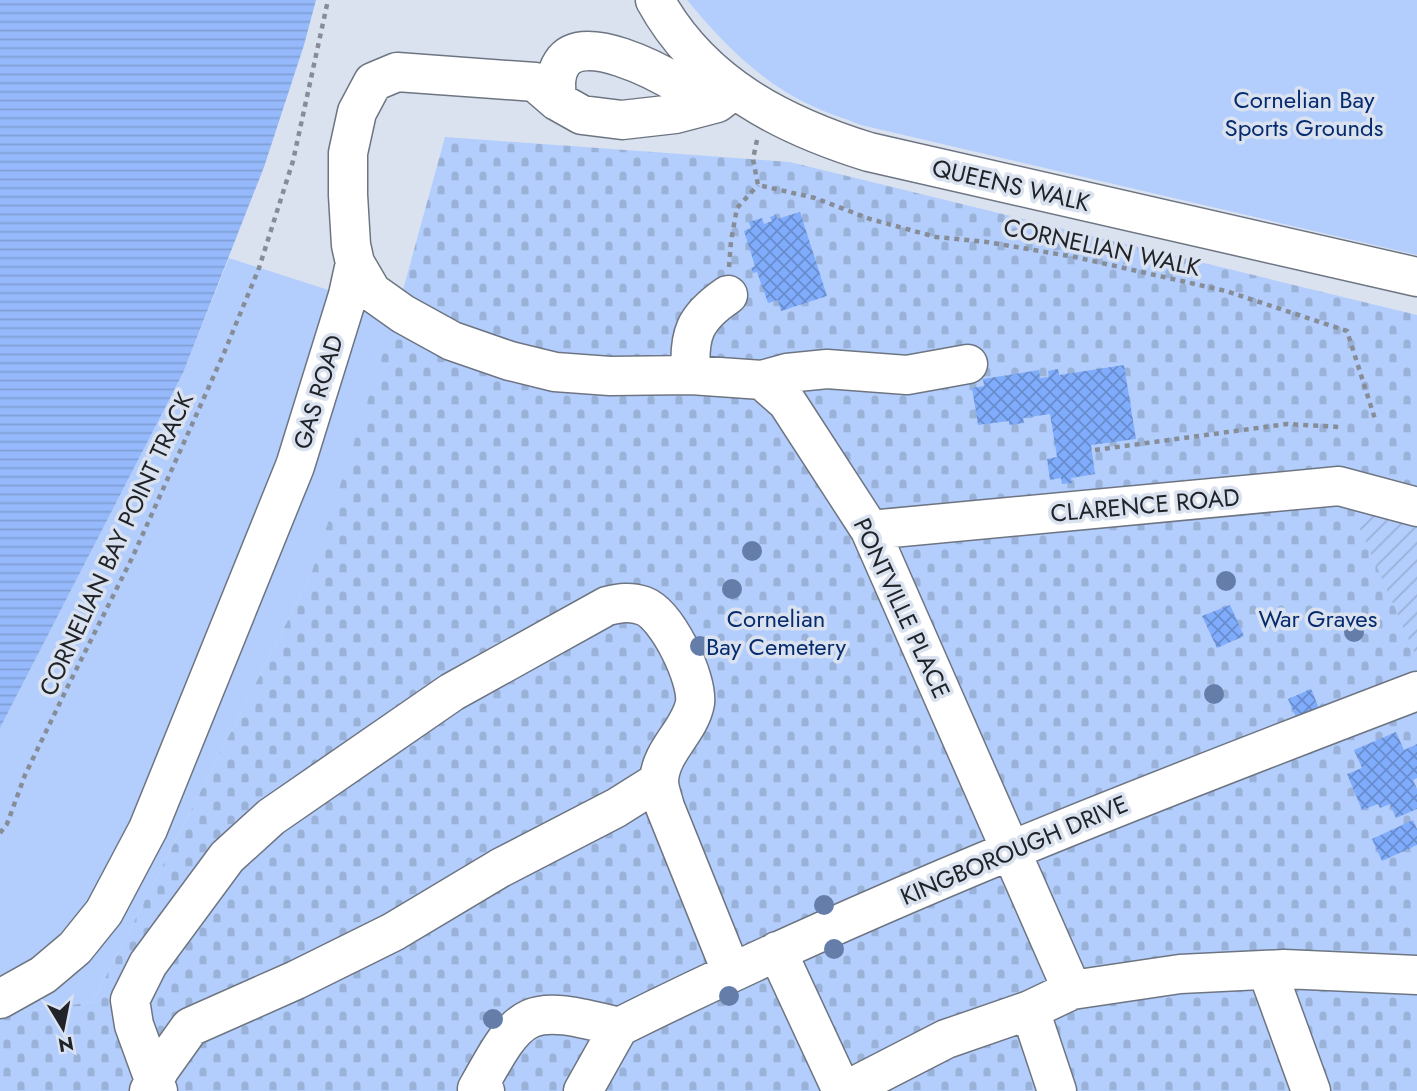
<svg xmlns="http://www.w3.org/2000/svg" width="1417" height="1091" viewBox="0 0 1417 1091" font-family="Jost,sans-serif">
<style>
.green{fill:#b3cefc}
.cemetery{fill:url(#cemetery-stones)}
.garden{fill:url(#garden-furrows)}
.water{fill:url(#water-rules)}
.building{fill:url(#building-cross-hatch)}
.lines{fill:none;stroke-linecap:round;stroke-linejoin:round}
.minor-casing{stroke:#6e7582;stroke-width:41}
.path{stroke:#878d97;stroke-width:4.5;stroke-dasharray:5 5;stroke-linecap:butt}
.minor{stroke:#fff;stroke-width:38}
.tree{fill:#657da9}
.labels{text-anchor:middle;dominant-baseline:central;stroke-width:7;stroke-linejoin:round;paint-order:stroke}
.park-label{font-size:24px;fill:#062b6f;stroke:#dae2f0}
.street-label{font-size:24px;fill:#202328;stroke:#dae2f0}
</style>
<defs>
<pattern id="cemetery-stones" width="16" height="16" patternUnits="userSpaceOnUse" patternTransform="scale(1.75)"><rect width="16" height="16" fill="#b3cefc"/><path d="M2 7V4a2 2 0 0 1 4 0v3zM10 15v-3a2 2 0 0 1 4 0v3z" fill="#9ab1d8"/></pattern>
<pattern id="garden-furrows" width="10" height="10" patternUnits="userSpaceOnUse" patternTransform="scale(1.75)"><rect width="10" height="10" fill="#b3cefc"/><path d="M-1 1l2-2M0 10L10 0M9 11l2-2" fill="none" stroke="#9ab1d8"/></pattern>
<pattern id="water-rules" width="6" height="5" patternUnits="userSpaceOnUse" patternTransform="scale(1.75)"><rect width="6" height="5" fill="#95b9fa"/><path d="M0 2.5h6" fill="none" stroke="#809fd6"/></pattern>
<pattern id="building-cross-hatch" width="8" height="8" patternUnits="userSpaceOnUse" patternTransform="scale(1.75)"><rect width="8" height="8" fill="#7facfc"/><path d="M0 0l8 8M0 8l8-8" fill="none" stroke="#688ccc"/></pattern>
</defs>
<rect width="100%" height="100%" fill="#dae2f0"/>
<path class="green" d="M687 0H1417V255L861 125C844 118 826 113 810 105 759 81 722 42 687 0Z
M229 258 403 314 311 575 93 1002 0 1014V728L183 373Z"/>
<path class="cemetery" d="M445 137 790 162 1417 315V1091H0V1014L93 1002 311 575 400 301Z"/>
<path class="garden" d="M1382 510 1417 526V658L1357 522Z"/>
<path class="water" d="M0 0H316L304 45 264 167 183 373 0 728Z"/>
<path class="building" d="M800 212 827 296 781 311 778 300 768 303 757 272 753 273 751 268 755 266 744 231 751 228 749 222 762 218 764 224 772 221 770 217 776 215 777 219Z
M1124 365 1136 439 1091 445 1095 474 1071 478 1072 483 1062 484 1061 478 1050 480 1047 459 1057 457 1050 414 1023 418 1024 423 1009 425V421L978 425 972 388 984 386 983 379 1039 370 1040 378 1049 377 1048 371 1058 369 1059 375Z
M1230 605 1244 636 1217 648 1202 616Z
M1311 689 1319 708 1296 717 1288 699Z
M1396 732 1404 750 1417 744V778L1413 780 1417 789V809L1396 818 1390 804 1380 808 1378 804 1362 810 1347 774 1362 768 1354 750Z
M1413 820 1417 829V845L1382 861 1372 839Z"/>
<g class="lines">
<g class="minor-casing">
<path id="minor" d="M655 0C701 84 782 125 869 152L1417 277
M557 101C556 88 554 75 562 63 583 31 659 72 683 87L711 70
M355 263 372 292 403 314 452 341 510 361 555 372 610 376 691 375 762 380 787 402 870 530 1072 990
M691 375C688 335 694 318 728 295
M762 380 787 373 827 369 907 375 968 364
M870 530 1339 486 1417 507
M777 951 842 1091
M1267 970 1311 1091
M0 999 43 975 75 948 104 912 148 829 295 466 348 295 355 263 351 245 348 195V153L357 112 373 82 397 72 535 82 557 101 582 115 622 120 675 114 717 103 734 90
M1030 1010 1057 1091
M619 1027C878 898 1147 794 1417 691
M149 1091 160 1069 190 1027 296 980 393 932 500 868 616 808 659 781
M158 1091 134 1025 130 1000 148 964 227 857 271 817 452 692 607 606C620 603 630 601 644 606 667 615 698 678 695 703 690 731 660 751 659 781 659 789 663 799 665 807L731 971
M485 1091 477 1089C522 1007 527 1004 619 1027L583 1091
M845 1091 946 1039 1030 1010 1072 990 1180 974 1284 969 1417 975"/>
</g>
<path class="path" d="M757 140 753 159 758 185 815 198 870 219 936 237 987 242 1075 257 1226 291 1347 331 1375 419
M729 267 731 241 737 208 758 185
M1095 450 1287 424 1340 427
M0 833 7 824 25 775 67 688 133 556 224 353 259 268 293 161 328 0"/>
<use href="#minor" class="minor"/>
</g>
<g class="tree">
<circle cx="752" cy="551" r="10"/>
<circle cx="1226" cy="581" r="10"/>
<circle cx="732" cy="589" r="10"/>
<circle cx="1354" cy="632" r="10"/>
<circle cx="700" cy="646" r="10"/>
<circle cx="1214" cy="694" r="10"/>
<circle cx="824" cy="905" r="10"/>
<circle cx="834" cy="949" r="10"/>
<circle cx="729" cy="996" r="10"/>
<circle cx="493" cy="1019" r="10"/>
</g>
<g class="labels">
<g class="park-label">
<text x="1304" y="99">Cornelian Bay<tspan x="1304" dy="28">Sports Grounds</tspan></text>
<text x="776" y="618">Cornelian<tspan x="776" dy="28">Bay Cemetery</tspan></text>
<text x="1318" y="618">War Graves</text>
</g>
<g class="street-label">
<text transform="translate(1011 185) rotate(13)">QUEENS WALK</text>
<text transform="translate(1102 247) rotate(12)">CORNELIAN WALK</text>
<text transform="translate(318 392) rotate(-73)">GAS ROAD</text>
<text transform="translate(1145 505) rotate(-5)">CLARENCE ROAD</text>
<text transform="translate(116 544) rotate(-65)">CORNELIAN BAY POINT TRACK</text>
<text transform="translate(902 608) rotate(65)">PONTVILLE PLACE</text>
<text transform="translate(1014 850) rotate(-23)">KINGBOROUGH DRIVE</text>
</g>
</g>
<g transform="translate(63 1028) rotate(170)" stroke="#dae2f0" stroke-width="5" paint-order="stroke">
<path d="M0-5L12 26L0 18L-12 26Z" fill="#202328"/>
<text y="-10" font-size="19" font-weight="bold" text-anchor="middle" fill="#202328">N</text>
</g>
</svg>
